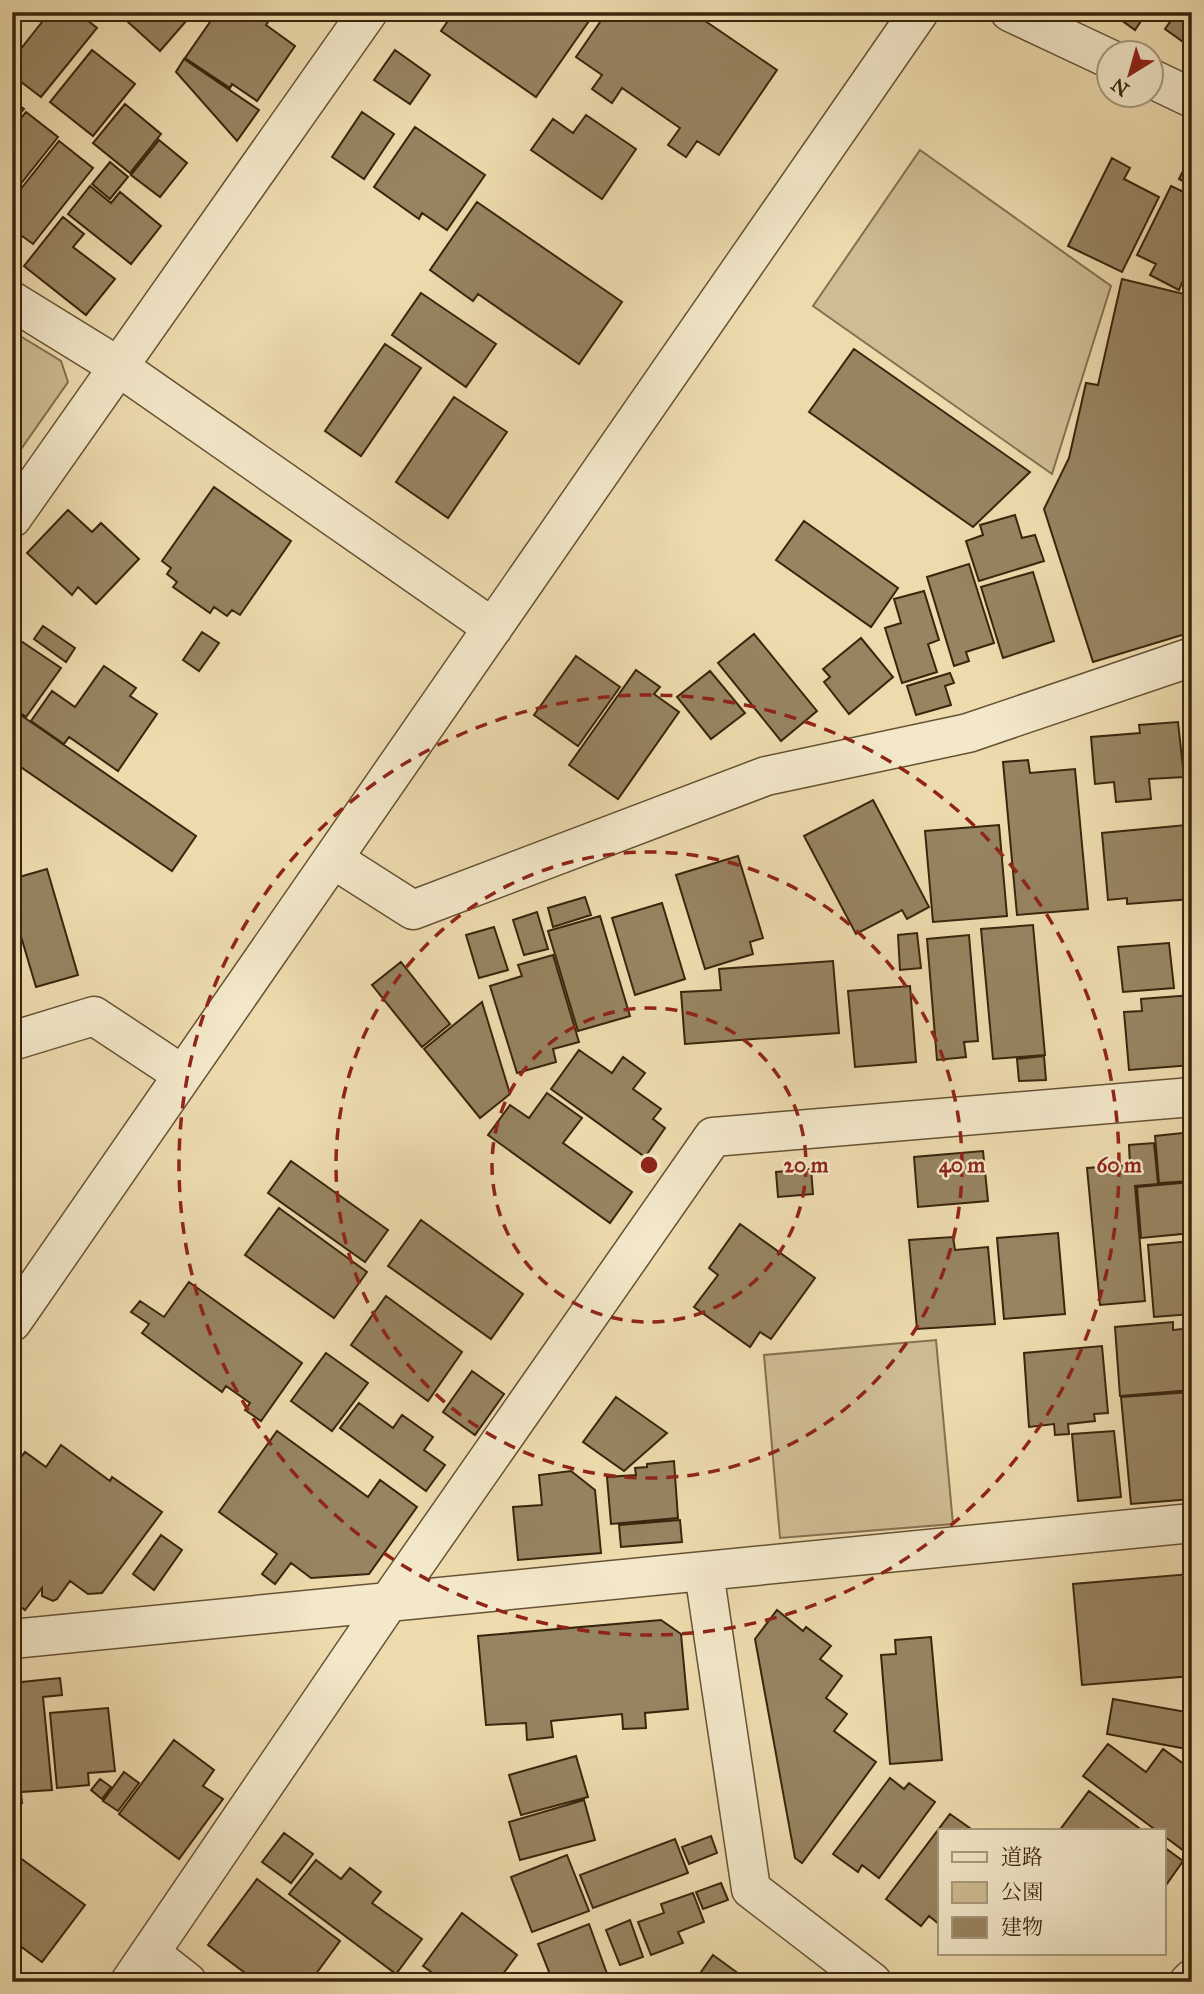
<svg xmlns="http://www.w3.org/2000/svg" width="1204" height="1994" viewBox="0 0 1204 1994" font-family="'IM FELL Great Primer','Noto Serif JP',serif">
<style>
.green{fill:#cfbc93;stroke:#847050;stroke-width:2}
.building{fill:#978461;stroke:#3a250d;stroke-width:2}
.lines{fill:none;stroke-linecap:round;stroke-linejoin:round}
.minor-casing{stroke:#675235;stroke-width:41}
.minor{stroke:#f3e8ca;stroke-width:38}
.ring{fill:none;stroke:#8f2418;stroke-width:3.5;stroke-dasharray:12 9}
.centre{fill:#8f2418;stroke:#f3e8ca;stroke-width:3.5}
.ring-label{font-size:21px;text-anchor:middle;font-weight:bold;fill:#8f2418;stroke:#f3e8ca;stroke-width:5;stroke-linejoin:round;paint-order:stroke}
</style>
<rect width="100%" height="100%" fill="#eddbae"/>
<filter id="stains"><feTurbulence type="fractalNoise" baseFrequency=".00286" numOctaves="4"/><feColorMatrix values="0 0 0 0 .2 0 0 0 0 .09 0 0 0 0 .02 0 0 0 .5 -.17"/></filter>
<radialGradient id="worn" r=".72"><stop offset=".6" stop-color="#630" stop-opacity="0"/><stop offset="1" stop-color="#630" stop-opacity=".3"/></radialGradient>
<path class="green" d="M920 150 1111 286 1052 474 813 306Z
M12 331 61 361 68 382 12 462Z
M936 1340 953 1524 780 1538 764 1355Z"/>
<path class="building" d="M50 12H77L97 28 41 97 12 75V60Z
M117 12H194L160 51Z
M217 12H267L272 16 266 25 295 46 257 101 232 84 230 88 185 58Z
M454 12H576L589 21 536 97 441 31Z
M607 12H692L777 70 719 155 697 141 686 157 668 145 680 128 622 88 612 103 592 89 602 75 576 57Z
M1110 12H1147L1135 30Z
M1177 12H1192V42L1189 46 1165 29Z
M92 50 135 84 93 136 50 102Z
M395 50 430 75 410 104 374 80Z
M184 59 259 110 237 141 176 72Z
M12 100 24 109 12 123Z
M125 104 161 134 130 173 93 143Z
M26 112 58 137 12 195V130Z
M362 112 394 134 364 179 332 157Z
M586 115 636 149 602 199 531 150 553 119 573 133Z
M415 127 485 175 447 230 422 213 419 219 374 187Z
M159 140 187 163 160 197 131 175Z
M59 141 93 168 33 244 22 236 18 241 12 237V200Z
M1192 153V186L1179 179Z
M1112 158 1130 168 1124 179 1159 197 1122 272 1068 246Z
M110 162 128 177 110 199 92 184Z
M90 186 111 203 120 192 161 226 131 264 68 214Z
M1171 186 1192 196V282L1184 278 1179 290 1150 275 1156 264 1137 255Z
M477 202 622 302 579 364 478 294 473 301 430 270Z
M63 217 84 234 73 247 115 279 86 315 24 266Z
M1122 279 1192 296V582L1189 583 1192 591V632L1093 662 1044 509 1069 458 1086 383 1098 385Z
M421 293 496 344 466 387 392 335Z
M385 344 421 368 361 456 325 431Z
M854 349 1030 472 973 527 809 412Z
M454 397 507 432 448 518 396 482Z
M214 487 291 541 240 615 232 610 227 616 214 607 210 613 173 587 177 582 167 574 171 568 162 561Z
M68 510 92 532 101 523 139 559 96 604 78 587 72 595 27 553Z
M1015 515 1022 538 1035 535 1044 561 979 581 966 541 983 535 980 525Z
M804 521 898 588 871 627 776 560Z
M969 564 994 643 966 652 969 661 954 666 927 577Z
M1033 572 1054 641 1003 658 981 587Z
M924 591 939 640 928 644 937 672 902 683 885 628 901 623 894 599Z
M43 626 75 648 66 662 34 639Z
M202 632 219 643 199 671 183 660Z
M754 634 817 711 781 741 718 663Z
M12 635 61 668 26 717 12 707Z
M861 638 893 677 849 714 824 682 830 677 823 669Z
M576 656 620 687 578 746 534 715Z
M104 666 136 688 130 696 157 714 118 771 69 737 64 744 31 721 52 691 75 707Z
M636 670 660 687 654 694 679 712 618 799 569 765Z
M710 671 745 713 711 739 677 697Z
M950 673 954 683 945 686 951 705 916 715 907 686Z
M12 709 196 836 172 871 12 761Z
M1178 722 1184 777 1149 779 1151 799 1116 802 1114 782 1095 784 1091 737 1140 733 1139 725Z
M1028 760 1030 773 1075 769 1088 909 1017 915 1003 762Z
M873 800 929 907 907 919 902 910 856 934 804 836Z
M999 825 1007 916 933 922 925 831Z
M1186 825 1192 899 1127 904V898L1108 900 1102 833Z
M738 856 763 938 750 942 753 954 705 969 676 875Z
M47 869 78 975 36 987 12 906V879Z
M585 897 591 915 553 927 548 908Z
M662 903 685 979 635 995 612 918Z
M537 912 548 949 524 955 513 920Z
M600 916 630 1016 578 1031 548 931Z
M1033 925 1045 1055 993 1059 981 929Z
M494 927 508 970 479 978 466 935Z
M917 933 921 968 900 970 898 935Z
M969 935 978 1041 964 1042 966 1057 937 1060 927 939Z
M1169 943 1174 988 1123 992 1118 947Z
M553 955 579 1042 553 1049 556 1062 517 1073 490 986 522 976 518 965Z
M833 961 839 1033 685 1044 681 992 721 990 719 969Z
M401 962 450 1024 422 1047 372 985Z
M910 986 916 1062 855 1067 848 991Z
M1192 995V1065L1129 1070 1124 1012 1142 1011 1141 999Z
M482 1002 510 1094 480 1118 424 1049Z
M579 1050 612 1073 623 1057 645 1073 633 1089 661 1109 653 1119 665 1128 645 1157 551 1089Z
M1044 1056 1046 1080 1019 1081 1017 1059Z
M547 1093 582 1118 563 1143 632 1192 610 1223 488 1135 510 1105 529 1118Z
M1192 1132V1181L1159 1183 1155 1136Z
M1154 1143 1158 1184 1135 1186 1145 1301 1100 1305 1087 1168 1130 1165 1129 1145Z
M983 1151 988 1201 918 1207 914 1157Z
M291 1161 388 1230 365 1262 268 1193Z
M811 1169 813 1194 778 1197 776 1172Z
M1192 1182V1233L1141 1238 1137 1187Z
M279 1208 367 1272 334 1318 245 1255Z
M421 1220 523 1294 491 1339 388 1266Z
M740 1224 815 1278 771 1339 760 1332 750 1347 694 1307 718 1275 709 1268Z
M1058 1233 1065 1314 1004 1319 997 1238Z
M953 1237 955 1250 988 1247 995 1324 917 1329 909 1240Z
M1192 1241V1314L1154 1317 1148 1245Z
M189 1282 302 1363 261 1421 245 1410 250 1403 226 1386 222 1392 142 1333 149 1324 131 1312 140 1301 164 1317Z
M386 1296 462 1352 428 1401 351 1345Z
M1173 1322V1330L1192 1328V1390L1120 1396 1115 1327Z
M1102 1346 1108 1413 1094 1414 1095 1421 1068 1424 1069 1434 1055 1435 1054 1424 1029 1427 1024 1353Z
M326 1353 368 1383 332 1431 291 1401Z
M472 1371 504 1394 475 1435 443 1412Z
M1192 1392V1499L1131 1504 1121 1397Z
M616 1397 667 1433 624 1471 583 1442Z
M359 1403 393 1428 402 1415 433 1437 424 1450 445 1465 426 1491 340 1428Z
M277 1431 368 1497 380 1480 417 1507 369 1574 311 1578 291 1563 275 1584 262 1574 277 1554 219 1512Z
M1114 1431 1121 1497 1078 1501 1072 1434Z
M61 1445 110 1481 112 1477 162 1512 102 1593 88 1594 70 1581 57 1599 53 1601 42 1596V1588L25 1610 12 1600V1469L25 1452 46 1467Z
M674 1461 678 1518 611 1524 607 1477 636 1475 635 1468 647 1467V1464Z
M571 1471 595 1490 601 1553 518 1560 513 1507 542 1505 539 1475Z
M680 1520 682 1542 621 1547 619 1525Z
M161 1535 182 1550 154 1590 133 1574Z
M1190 1574 1192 1676 1082 1685 1073 1584Z
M777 1610 803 1631 806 1627 831 1646 820 1659 842 1676 826 1698 847 1714 834 1731 876 1762 802 1863 795 1858 755 1639Z
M661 1620 681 1634 688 1709 645 1713 646 1728 623 1729 622 1714 551 1721 553 1737 527 1740 526 1723 486 1725 478 1636Z
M931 1637 942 1760 890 1764 881 1655 896 1654 895 1640Z
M60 1678 62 1695 43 1697 52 1790 21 1792 22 1803 12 1804V1683Z
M1113 1699 1192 1713V1750L1107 1734Z
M108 1708 115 1771 88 1773 89 1785 57 1788 50 1713Z
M174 1740 214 1770 203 1786 223 1799 179 1859 119 1814Z
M1108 1744 1146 1772 1163 1749 1192 1770V1857L1164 1836V1831H1157L1083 1776Z
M576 1756 588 1797 521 1815 509 1775Z
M124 1772 139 1783 118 1811 103 1801Z
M890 1778 904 1789 909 1783 935 1802 879 1878 862 1865 858 1872 833 1854Z
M100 1779 111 1787 102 1799 91 1790Z
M1089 1791 1143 1831H1059Z
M584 1800 595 1840 520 1860 509 1822Z
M950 1814 974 1831H940V1925L929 1916 921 1926 886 1899Z
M284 1833 313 1854 291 1883 262 1862Z
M711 1836 717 1853 689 1864 682 1847Z
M675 1839 688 1873 593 1908 580 1875Z
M1164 1847 1183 1861 1164 1888Z
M12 1852 85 1905 42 1962 12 1940Z
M567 1855 589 1911 532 1932 511 1877Z
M316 1860 341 1879 350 1868 381 1892 372 1903 422 1939 396 1974 289 1894Z
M257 1879 340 1941 310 1982H257L208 1945Z
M721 1883 728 1900 703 1909 696 1892Z
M693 1893 704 1922 678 1932 683 1943 651 1955 638 1922 664 1913 661 1904Z
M462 1913 517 1955 497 1982H445L423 1966Z
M630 1920 643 1957 620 1965 606 1930Z
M589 1924 610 1982H553L538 1944Z
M713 1955 750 1982H694Z
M12 1970 27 1982H12Z"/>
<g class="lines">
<g class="minor-casing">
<path id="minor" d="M1010 12 1110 59
M1152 79 1192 98
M12 301 119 367 493 628
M12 518 368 12
M333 859 413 910 766 776 968 733 1192 657
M12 1041 94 1016 183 1075
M12 1322 919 12
M704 1572 751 1889 872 1982
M12 1639 1192 1523
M150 1953 187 1982
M130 1982 390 1600 713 1137 1192 1097
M1189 1982 1192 1979"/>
</g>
<use href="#minor" class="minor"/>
</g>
<g class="ring">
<circle cx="649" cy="1165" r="157"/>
<circle cx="649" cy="1165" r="313"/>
<circle cx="649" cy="1165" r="470"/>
</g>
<circle cx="649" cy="1165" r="10" class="centre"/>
<g class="ring-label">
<text x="806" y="1172">20 m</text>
<text x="962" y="1172">40 m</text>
<text x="1119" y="1172">60 m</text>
</g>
<rect width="1204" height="1994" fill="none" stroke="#eddbae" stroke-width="42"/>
<rect x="14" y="14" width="1176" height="1966" fill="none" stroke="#3a250d" stroke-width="3.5"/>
<rect x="21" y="21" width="1162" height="1952" fill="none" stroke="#3a250d" stroke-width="2"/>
<rect x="938" y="1829" width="228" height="126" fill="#f3e8ca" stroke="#a99a7e" stroke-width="2"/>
<rect x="952" y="1852" width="35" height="10" fill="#f3e8ca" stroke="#a99a7e" stroke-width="2"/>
<text x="1001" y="1864" font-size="21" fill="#3a250d">道路</text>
<rect x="952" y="1882" width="35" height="21" fill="#cfbc93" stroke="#a99a7e" stroke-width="2"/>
<text x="1001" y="1899" font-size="21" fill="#3a250d">公園</text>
<rect x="952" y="1917" width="35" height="21" fill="#978461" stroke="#a99a7e" stroke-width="2"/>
<text x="1001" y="1934" font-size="21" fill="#3a250d">建物</text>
<g transform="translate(1130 74) rotate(217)"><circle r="33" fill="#f3e8ca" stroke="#a99a7e" stroke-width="2"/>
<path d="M0-5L12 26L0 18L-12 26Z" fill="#8f2418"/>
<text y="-10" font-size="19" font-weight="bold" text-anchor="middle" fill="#3a250d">N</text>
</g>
<rect width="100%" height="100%" filter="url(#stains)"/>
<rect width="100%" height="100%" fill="url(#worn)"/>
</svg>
